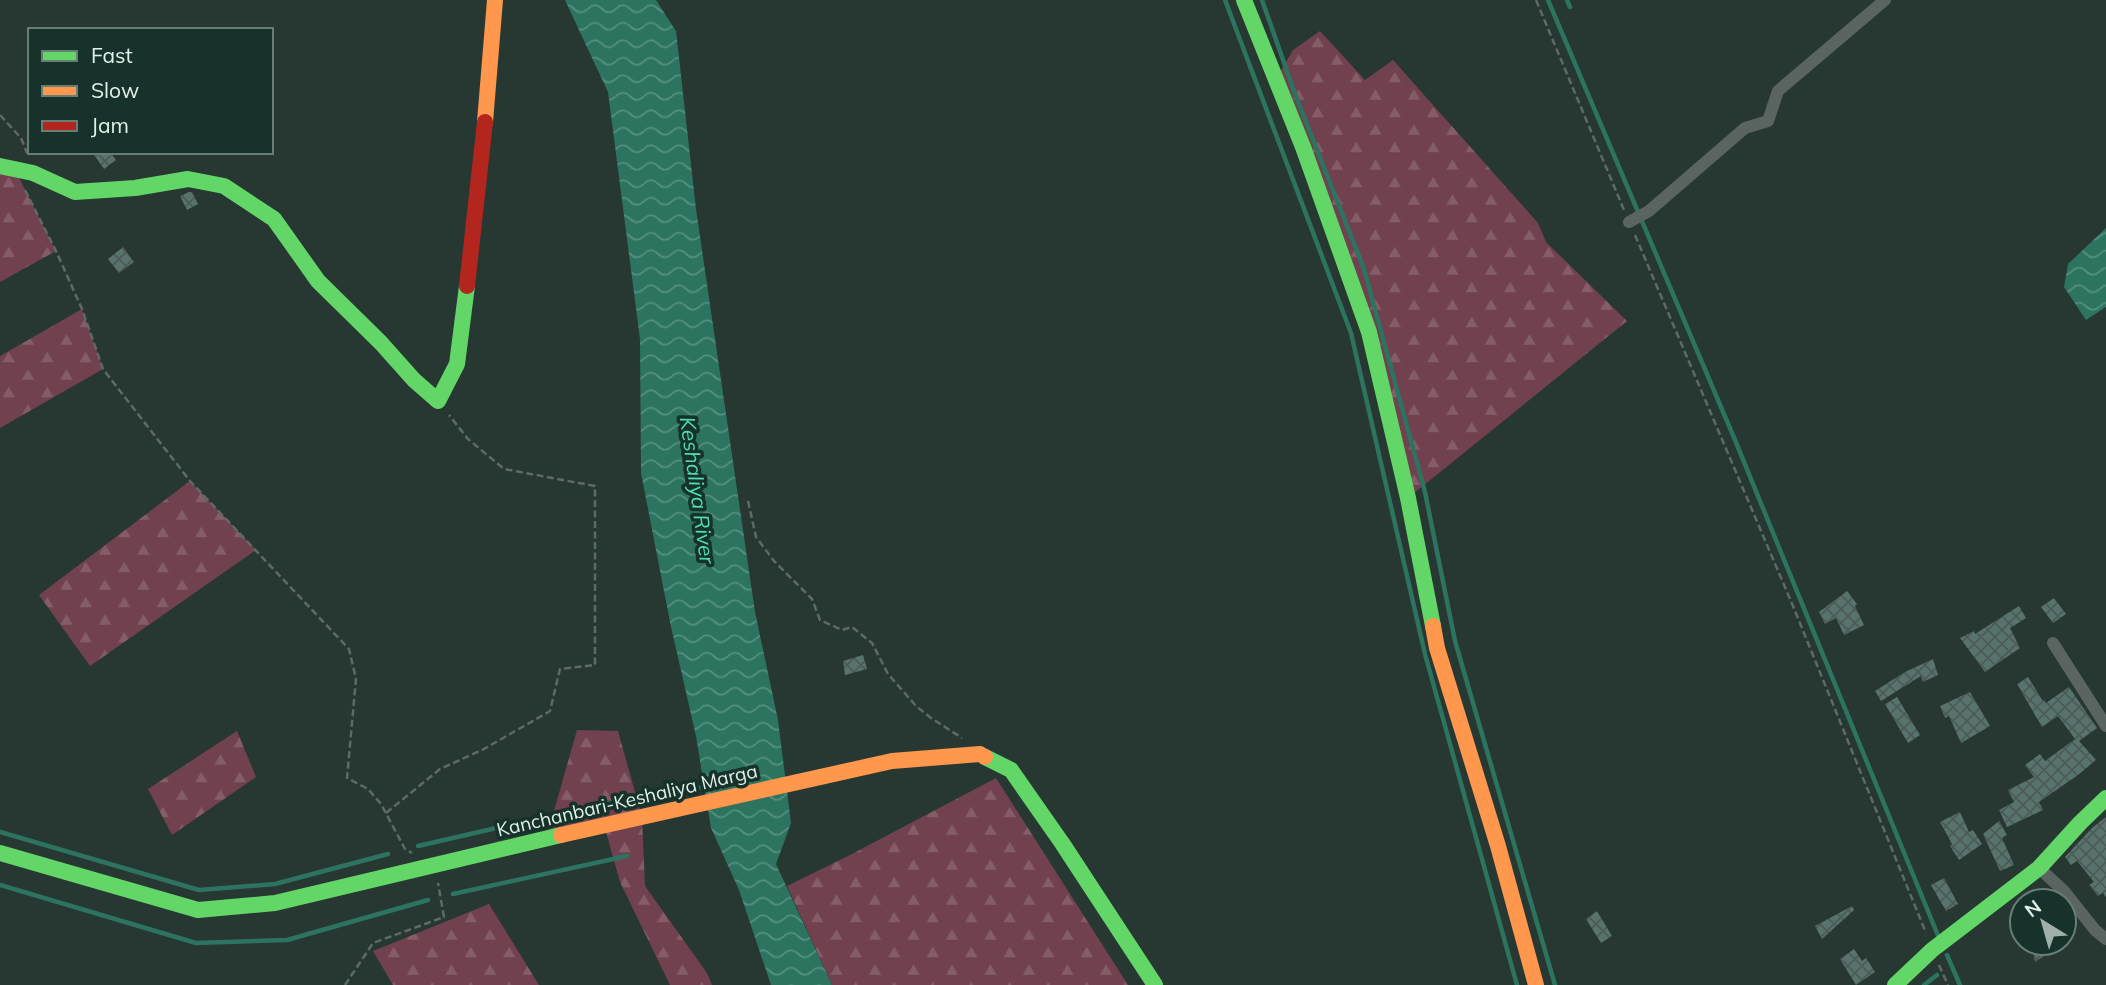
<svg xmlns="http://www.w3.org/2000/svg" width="2106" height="985" viewBox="0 0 2106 985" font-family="Mulish,sans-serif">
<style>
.forest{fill:url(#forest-firs)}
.water{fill:url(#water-waves)}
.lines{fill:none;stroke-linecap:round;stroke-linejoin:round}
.stream{stroke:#2c7460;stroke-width:4.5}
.building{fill:url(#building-cross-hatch)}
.path{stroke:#5f6966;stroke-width:2.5;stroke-dasharray:7 3.5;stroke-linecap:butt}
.street{stroke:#5a6562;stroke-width:12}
.fast{stroke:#63d668;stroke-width:16}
.slow{stroke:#ff974d;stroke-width:16}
.jam{stroke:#b3261e;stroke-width:16}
.labels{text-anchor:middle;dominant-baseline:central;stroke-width:7;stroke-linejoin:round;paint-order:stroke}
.street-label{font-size:19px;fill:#e0f0ea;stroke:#16322a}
.water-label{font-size:21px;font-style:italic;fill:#4fddb6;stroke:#16322a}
</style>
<defs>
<pattern id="forest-firs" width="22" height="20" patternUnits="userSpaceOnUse" patternTransform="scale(1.75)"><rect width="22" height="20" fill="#714150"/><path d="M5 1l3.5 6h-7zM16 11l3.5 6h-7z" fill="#855d69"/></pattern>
<pattern id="water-waves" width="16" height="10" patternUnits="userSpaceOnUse" patternTransform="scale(1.75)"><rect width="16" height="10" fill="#2c7460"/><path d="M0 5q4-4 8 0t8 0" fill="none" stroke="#548f7f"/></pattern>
<pattern id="building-cross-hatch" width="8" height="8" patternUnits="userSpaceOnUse" patternTransform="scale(1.75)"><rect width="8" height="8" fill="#58736b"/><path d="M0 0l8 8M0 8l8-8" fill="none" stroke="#4c5b57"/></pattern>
</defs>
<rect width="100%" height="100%" fill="#273732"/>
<path class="forest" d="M1320 31 1365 80 1393 60 1538 223 1546 242 1627 321 1408 498 1369 332 1276 79 1293 50Z
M0 166 14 168 56 251 0 282Z
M82 309 103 369 0 428V356Z
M190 481 256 550 90 666 39 595Z
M577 730 618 731 642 817 645 886 707 973 712 985H670L620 882 604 825 546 839Z
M237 731 256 777 172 835 148 789Z
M996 778 1128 985H832L787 886 850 855Z
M489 904 539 985H393L373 951Z"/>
<path class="water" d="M565 0H656L676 31 696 209 755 612 778 720 791 823 776 864 832 985H771L739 890 711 828 696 736 671 627 641 473 640 339 608 92Z
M2106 228V307L2086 320 2064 287 2068 264Z"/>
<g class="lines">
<path class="stream" d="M1225 0 1351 333 1425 654 1517 985
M1262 0 1295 94 1364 269 1425 492 1455 641 1555 985
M1548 0 1735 440 1939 938
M1567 0 1570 7
M0 832 199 890 275 884 388 854
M418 846 601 804 704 787
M0 885 196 943 287 940 428 900
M453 894 627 856
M1947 955 1960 985
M1924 985 1937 975"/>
</g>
<path class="building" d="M92 152H110L116 160 104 169Z
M189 192H192L198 204 187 210 180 196Z
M123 247 134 262 119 273 108 259Z
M1847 591 1857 604 1855 606 1864 625 1844 635 1836 618 1825 624 1819 612Z
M2054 598 2066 614 2053 623 2041 607Z
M2019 606 2026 618 2010 628 2020 648 1985 672 1960 638 1974 631 1975 634Z
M863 655 867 669 845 675 843 661Z
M1933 659 1938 675 1923 682 1921 676 1881 701 1875 691 1905 672Z
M2028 677 2043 701 2044 700 2046 703 2069 687 2097 728 2079 741 2096 760 2078 775 2039 802 2043 810 2007 827 1999 810 2014 802 2008 790 2034 777 2025 765 2040 754 2045 761 2075 739 2058 716 2042 727 2017 684Z
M1970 692 1990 726 1961 743 1949 716 1945 718 1940 706Z
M1897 697 1920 735 1908 743 1885 704Z
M1960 812 1969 832 1973 830 1982 844 1959 860 1950 846 1952 844 1940 822Z
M2106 817V897L2103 893 2098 896 2089 885 2094 882 2077 861 2071 865 2065 857 2092 828Z
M1999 821 2007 835 2002 838 2014 865 2000 871 1983 834Z
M1944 878 1958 904 1946 911 1931 885Z
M1852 906 1854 910 1822 939 1815 926Z
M1597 911 1612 936 1601 943 1586 919Z
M2038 943H2063L2035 962 2032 948Z
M1854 949 1862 961 1866 958 1875 972 1856 985 1840 959Z"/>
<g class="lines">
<path class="path" d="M1536 0 1624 210
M0 115 21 138 27 153
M25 190 56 251 82 309 103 369 190 481 349 649 356 679 347 778 368 789 381 804 405 849 412 853
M1635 235 1793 606 1926 933
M748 501 756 537 774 561 812 599 820 620 842 630 852 627 872 643 888 674 916 706 931 718 962 738
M386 813 440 769 484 749 550 711 560 669 595 665V486L504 469 468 439 449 415
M1939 965 1948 985
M345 985 373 943 444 917 438 883"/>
<path class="street" d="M1629 222 1649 211 1745 128 1768 121 1778 91 1885 0
M2053 643 2106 726
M2039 868 2064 891 2095 930 2106 939"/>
<path class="fast" d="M1244 0 1303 147 1369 332 1408 498 1433 626
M0 166 33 173 75 192 135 188 188 179 224 186 274 219 318 281 381 343 414 380 438 401 457 364 467 286
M985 757 1011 770 1062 843 1155 985
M0 853 198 910 275 903 561 835
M1895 985 1932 950 2039 868 2080 823 2106 798"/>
<path class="slow" d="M485 122 495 0
M1433 626 1437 648 1498 846 1536 985
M561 835 892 761 980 754 985 757"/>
<path class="jam" d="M467 286 485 122"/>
</g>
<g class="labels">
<g class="street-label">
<text transform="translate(627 800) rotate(-13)">Kanchanbari-Keshaliya Marga</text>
</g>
<g class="water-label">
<text transform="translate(698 490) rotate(82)">Keshaliya River</text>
</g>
</g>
<rect x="28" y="28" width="245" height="126" fill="#16322a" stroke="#677e77" stroke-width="2"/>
<rect x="42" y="51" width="35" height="10" fill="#63d668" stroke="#677e77" stroke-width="2"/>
<text x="91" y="63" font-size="21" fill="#e0f0ea">Fast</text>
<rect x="42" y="86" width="35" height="10" fill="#ff974d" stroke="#677e77" stroke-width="2"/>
<text x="91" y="98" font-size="21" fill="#e0f0ea">Slow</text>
<rect x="42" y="121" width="35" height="10" fill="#b3261e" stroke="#677e77" stroke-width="2"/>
<text x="91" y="133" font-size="21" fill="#e0f0ea">Jam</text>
<g transform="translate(2043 922) rotate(323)"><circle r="33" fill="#16322a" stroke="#677e77" stroke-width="2"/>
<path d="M0-5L12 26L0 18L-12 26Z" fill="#9fafaa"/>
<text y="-10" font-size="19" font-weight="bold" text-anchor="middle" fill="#e0f0ea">N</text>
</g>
</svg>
